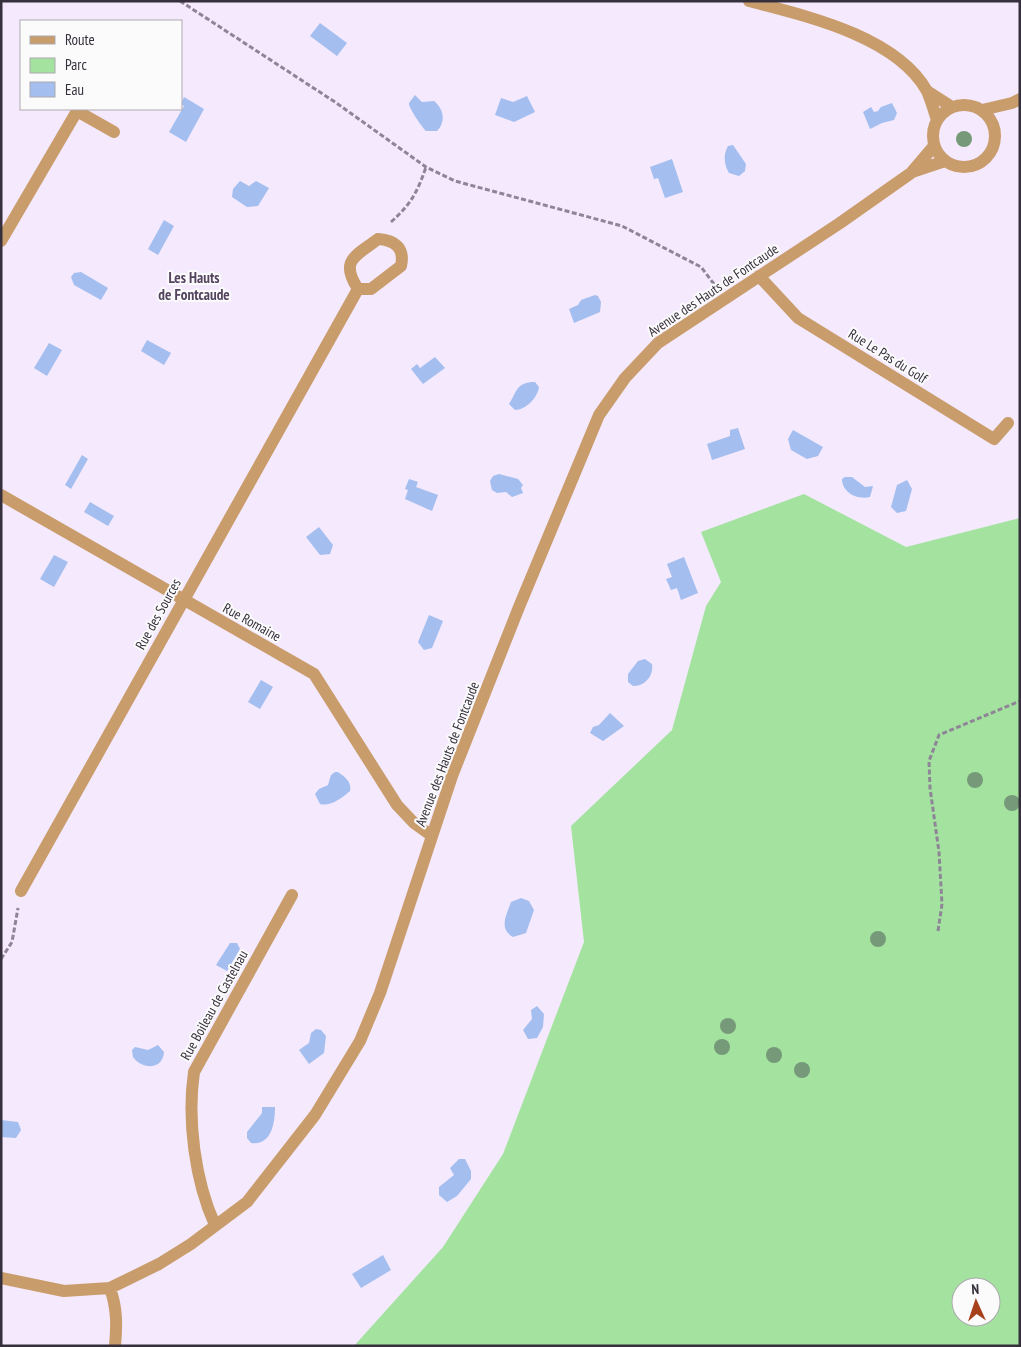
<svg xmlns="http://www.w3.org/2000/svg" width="1021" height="1347" viewBox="0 0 1021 1347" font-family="'PT Sans Narrow',sans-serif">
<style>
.green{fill:#a4e39f;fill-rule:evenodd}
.water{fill:#a4beef}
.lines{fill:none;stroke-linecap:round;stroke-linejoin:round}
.path{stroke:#8e8596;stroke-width:3;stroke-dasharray:5 2.5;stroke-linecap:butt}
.minor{stroke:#c99c6b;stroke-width:12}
.tree{fill:#759979}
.labels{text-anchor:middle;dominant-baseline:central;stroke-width:4;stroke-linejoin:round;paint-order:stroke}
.street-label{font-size:14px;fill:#362f3c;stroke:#fbfbfb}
.neighbourhood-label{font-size:15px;font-weight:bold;fill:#544460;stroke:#fbfbfb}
</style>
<rect width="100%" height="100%" fill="#f4e9fd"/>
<path class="green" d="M804 494 906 547 1020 518V1346H354L443 1247 503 1154 584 942 571 826 672 730 706 606 721 582 701 532ZM961 1287H991V1317H961Z"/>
<path class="water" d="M320 23 347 43 337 56 310 36Z
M415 95 422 102 434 101C444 109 446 122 437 131H426C422 127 408 107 409 103Z
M527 96 535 112 514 122 495 115 501 98 513 102Z
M184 97 204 109 186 142 169 132 184 106 181 104Z
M892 103 897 113 894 120 882 123 870 129 863 112 871 107 874 112 878 111 881 107Z
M733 145 746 164 745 171 739 176 729 173C724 164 723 155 728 146Z
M672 159 683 192 665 198 658 178 654 179 650 167Z
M240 181 249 186 256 181 269 188 258 206 247 207 232 197 233 189Z
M164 220 174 226 158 255 148 249Z
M81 272 108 288 101 300 74 285 71 277 74 273Z
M595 295 598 296 601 302 600 312 574 323 569 309 578 305 581 300Z
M147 340 171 353 164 365 141 351Z
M49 343 62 350 47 376 34 368Z
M435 357 445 368 423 384 411 369 417 364 420 368Z
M535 382 539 387C538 397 526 410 515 410L509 404C517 392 516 382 535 382Z
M738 428 745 449 712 460 707 444 730 436V430Z
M793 430 823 447 818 456 807 459 791 450 788 439Z
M82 455 88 459 71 489 65 485Z
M499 474 518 479 523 485 521 488 523 493 512 497 506 492 497 493 492 490 490 481 493 476Z
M845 477H852L865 487 873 486 870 497C858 500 842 493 842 479Z
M409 479 418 482 416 487 438 495 432 511 405 499 408 490 405 489Z
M907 480 912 489 906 511 897 513 891 507 897 485Z
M90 502 114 516 108 526 84 512Z
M319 527 333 545 330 554 320 555 306 537Z
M54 555 68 562 54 587 40 579Z
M684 557 698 593 681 600 677 588 671 590 666 579 672 577 667 564Z
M429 615 443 621 432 648 424 650 418 642Z
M645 659 652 664C654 675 645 687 633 686L628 682V674L638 661Z
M261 680 273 687 260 709 248 702Z
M610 713 624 726 603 741 590 733 593 727 599 725Z
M335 772H338C345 777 352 782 350 791 342 798 330 807 320 804L315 794 319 789 328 785 331 775Z
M521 898 529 901 534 910 526 933 513 937C498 929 507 914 511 902Z
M230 943H237L240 949 227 971 216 965Z
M537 1006 544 1014 543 1027 537 1038 528 1039 523 1030 532 1019 531 1010Z
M316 1029 321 1030 326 1036 324 1053 309 1064 299 1050 309 1043 311 1033Z
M158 1045 164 1052C163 1070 142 1070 133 1057L132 1050 135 1047 148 1050Z
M262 1107H275C275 1122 272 1146 251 1143L247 1138V1132L262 1113Z
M1 1120 18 1122 21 1130 16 1138 1 1137Z
M459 1159H465L471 1171V1179L457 1196 447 1202 439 1195V1187L454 1175 450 1168Z
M383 1255 391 1270 361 1288 352 1274Z"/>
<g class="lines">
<path class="path" d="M180 1 335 102 426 167 455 181 622 226 701 267 714 284
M391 222C411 204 417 193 426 167
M938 931 942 904 939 852 930 788 929 761 939 735 1020 701
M1 959 12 942 18 908"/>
<path class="minor" d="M749 1C806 16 896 36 927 91 931 100 934 111 937 120
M927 91 952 107
M933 136a31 31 0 1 1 62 0a31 31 0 1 1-62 0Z
M982 110 1012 103 1020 99
M912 172 945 161
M1 241 77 111 114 132
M759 276 798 318 994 439 1008 423
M1 495 314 674 397 805 414 823 432 836
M21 891 358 289H371L401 266C405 248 395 240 378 239 356 256 339 260 358 289
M215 1225C195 1181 187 1120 194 1072L292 895
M1 1278 64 1291 110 1288 159 1264 191 1244 247 1202 315 1115 360 1041 380 993 452 776 519 607 599 415 625 378 658 343 840 223 911 173 934 146
M110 1288C117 1308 117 1325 115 1346"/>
</g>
<g class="tree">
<circle cx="964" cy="139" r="8"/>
<circle cx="975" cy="780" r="8"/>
<circle cx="1012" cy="803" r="8"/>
<circle cx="878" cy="939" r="8"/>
<circle cx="728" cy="1026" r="8"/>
<circle cx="722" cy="1047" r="8"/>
<circle cx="774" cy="1055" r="8"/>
<circle cx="802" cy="1070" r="8"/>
</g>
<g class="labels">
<g class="street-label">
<text transform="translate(713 290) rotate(-34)">Avenue des Hauts de Fontcaude</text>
<text transform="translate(888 356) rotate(32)">Rue Le Pas du Golf</text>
<text transform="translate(158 614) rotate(-61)">Rue des Sources</text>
<text transform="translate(252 622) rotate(29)">Rue Romaine</text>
<text transform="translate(447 754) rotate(-69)">Avenue des Hauts de Fontcaude</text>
<text transform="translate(214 1005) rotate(-61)">Rue Boileau de Castelnau</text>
</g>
<g class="neighbourhood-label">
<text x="194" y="277">Les Hauts<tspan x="194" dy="17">de Fontcaude</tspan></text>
</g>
</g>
<rect width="1021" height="1347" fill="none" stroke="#362f3c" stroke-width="5"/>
<rect x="20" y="20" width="162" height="90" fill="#fbfbfb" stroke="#aca9af"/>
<rect x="30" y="36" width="25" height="8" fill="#c99c6b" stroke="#aca9af"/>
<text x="65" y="45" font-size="15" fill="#362f3c">Route</text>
<rect x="30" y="58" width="25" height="15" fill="#a4e39f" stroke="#aca9af"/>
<text x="65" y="70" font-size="15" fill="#362f3c">Parc</text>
<rect x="30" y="82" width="25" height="15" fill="#a4beef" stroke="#aca9af"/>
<text x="65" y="95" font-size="15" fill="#362f3c">Eau</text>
<g transform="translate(976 1302) rotate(357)"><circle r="24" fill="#fbfbfb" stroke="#aca9af"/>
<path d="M0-4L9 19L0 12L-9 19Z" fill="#a7411b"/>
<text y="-8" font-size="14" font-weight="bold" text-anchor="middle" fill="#362f3c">N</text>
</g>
</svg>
